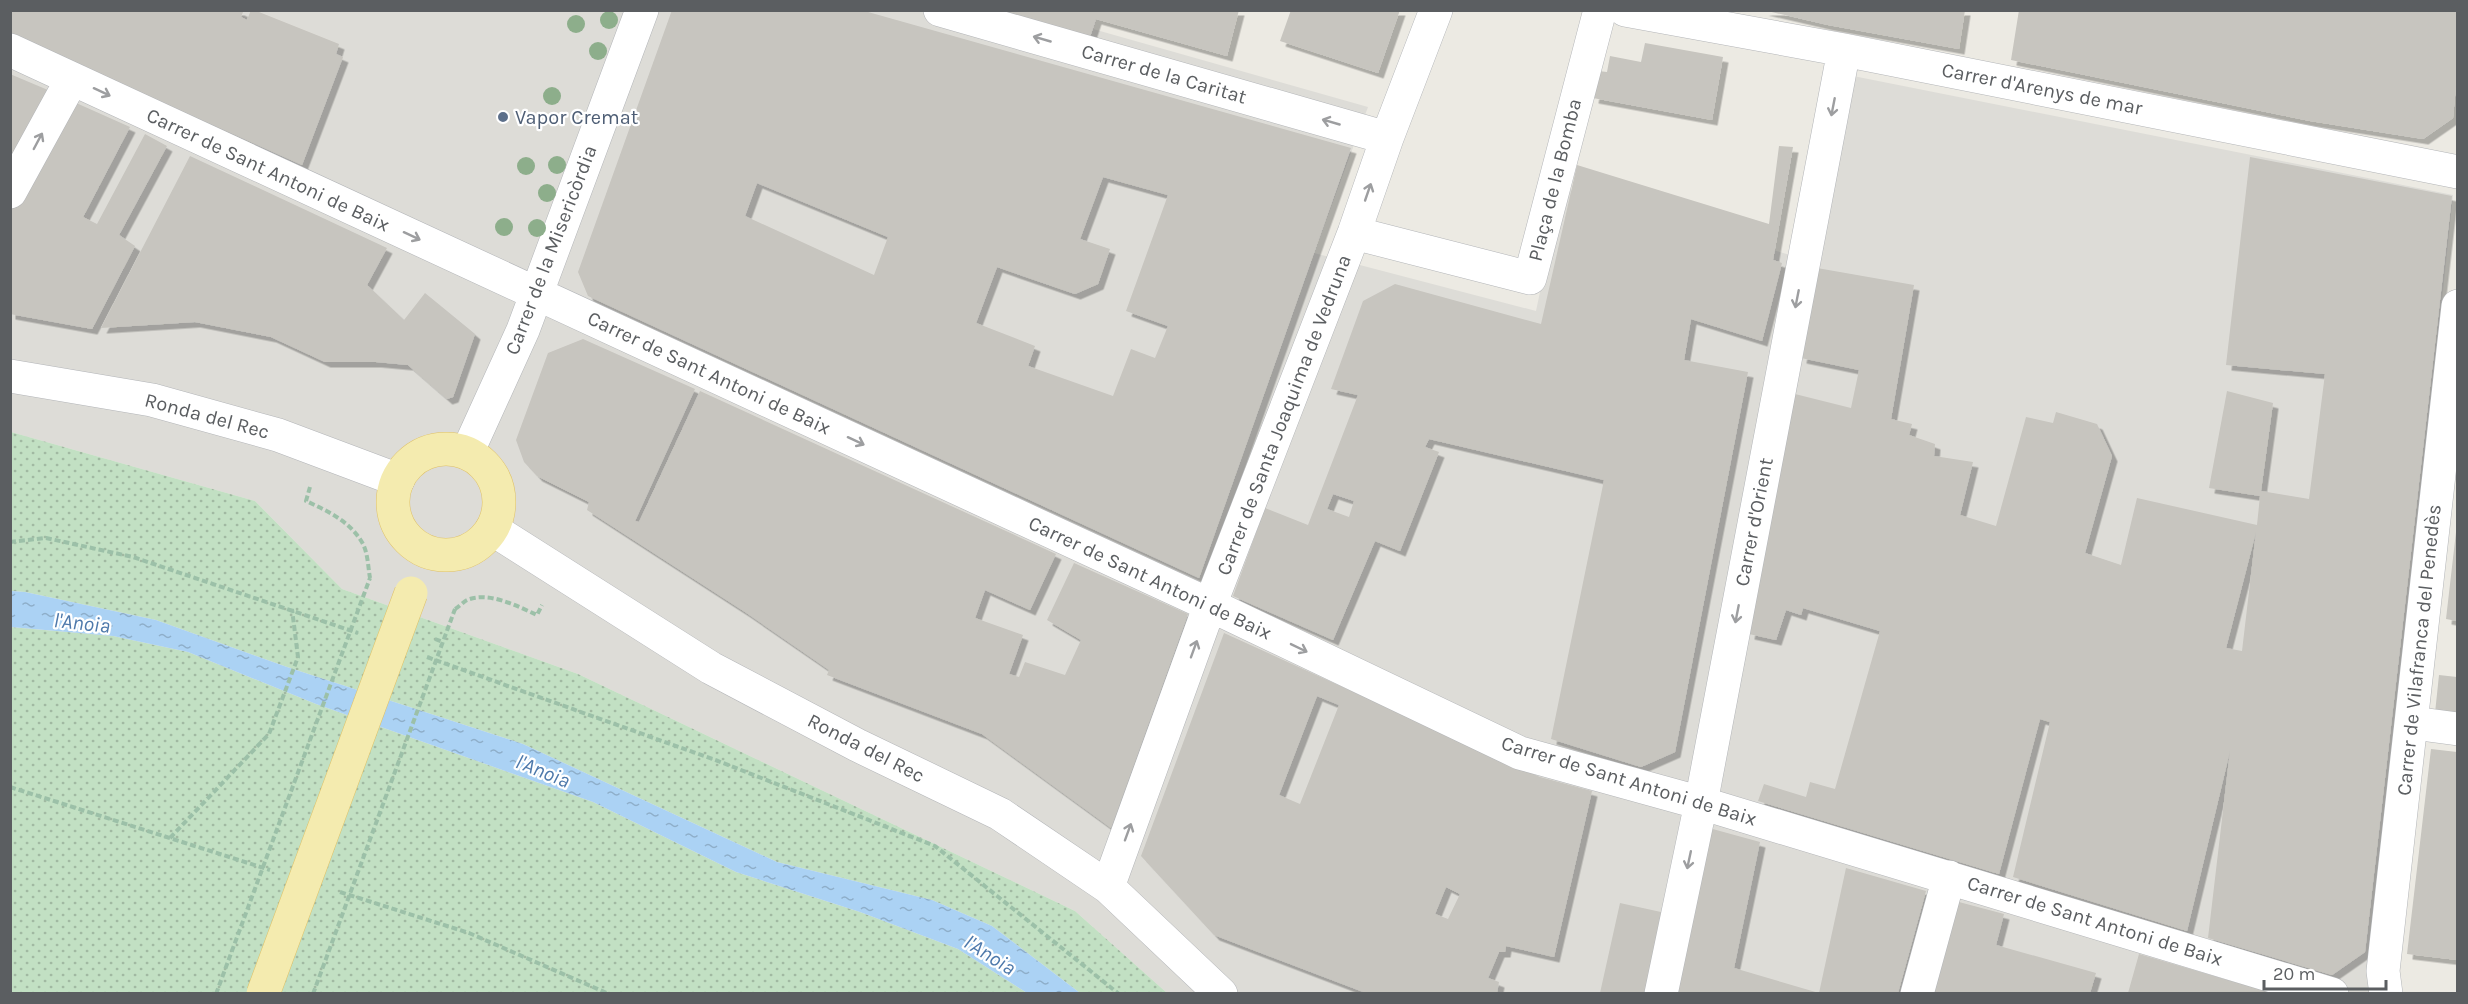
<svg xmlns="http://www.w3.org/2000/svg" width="2468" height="1004" viewBox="0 0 2468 1004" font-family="Karla,sans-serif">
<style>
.industrial{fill:#dddcd7}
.green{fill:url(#green-dots)}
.water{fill:url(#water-ripples)}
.building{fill:#c7c5bf;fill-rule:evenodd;filter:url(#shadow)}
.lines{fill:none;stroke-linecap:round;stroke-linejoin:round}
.minor-casing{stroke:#b3b5b8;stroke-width:34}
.major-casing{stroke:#dfc168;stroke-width:34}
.path{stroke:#9cc0a8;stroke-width:4;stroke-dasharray:6 3;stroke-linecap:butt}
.minor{stroke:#fff;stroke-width:33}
.major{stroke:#f4ebaf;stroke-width:33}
.major-bridge-casing{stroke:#dfc168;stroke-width:34;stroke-linecap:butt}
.path-bridge{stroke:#9cc0a8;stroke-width:4;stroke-dasharray:6 3;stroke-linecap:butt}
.major-bridge{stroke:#f4ebaf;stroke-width:33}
.tree{fill:#8dae8b}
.oneway{stroke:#9d9ea0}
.service-dot{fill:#5c6f8a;stroke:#fff;stroke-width:2}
.labels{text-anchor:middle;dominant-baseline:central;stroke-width:4.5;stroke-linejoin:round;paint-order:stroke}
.street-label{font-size:20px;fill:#5b5e61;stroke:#fff}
.service-label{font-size:20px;fill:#4e5e75;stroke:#fff;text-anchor:start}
.water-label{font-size:21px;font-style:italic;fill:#4e79ab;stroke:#fff}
</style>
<defs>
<pattern id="green-dots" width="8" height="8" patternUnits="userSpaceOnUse" patternTransform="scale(1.5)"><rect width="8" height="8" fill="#c2e0c3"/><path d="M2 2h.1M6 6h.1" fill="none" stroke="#a1b9a2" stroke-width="1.8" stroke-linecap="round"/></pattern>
<pattern id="water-ripples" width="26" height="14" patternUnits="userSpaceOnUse" patternTransform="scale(1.5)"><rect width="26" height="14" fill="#abd2f4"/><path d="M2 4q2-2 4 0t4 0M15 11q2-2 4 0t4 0" fill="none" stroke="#8eaec9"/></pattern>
<filter id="shadow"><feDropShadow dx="5.5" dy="5.5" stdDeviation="0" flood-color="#0004"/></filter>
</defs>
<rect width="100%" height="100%" fill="#eceae3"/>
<path class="industrial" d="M10 11H1099L1093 29 1368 107 1314 253 1536 311 1562 188 1790 255 1833 72 2453 195 2370 993H1167L1075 911 578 674 342 589 255 501 11 432Z"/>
<path class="green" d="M11 432 255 501 342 589 578 674 1075 911 1167 993H1080L992 926 932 900 777 862 523 744 287 667 156 620 25 592 11 591Z
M10 627 113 636 188 652 316 704 593 802 736 872 860 912 958 949 1027 993H11Z"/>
<path class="water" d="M11 591 25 592 156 620 287 667 523 744 777 862 932 900 992 926 1080 993H1027L958 949 860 912 736 872 593 802 316 704 188 652 113 636 11 627Z"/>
<path class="building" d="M10 10H239L243 12 241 17 247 20 251 10H254L339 44 336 54 343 57 302 165 10 34Z
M672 10H861L1351 148 1199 578 588 296 578 272ZM1103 177 1168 195 1126 311 1168 326 1155 358 1131 349 1113 396 1028 366 1035 346 976 323 997 267 1075 294 1098 284 1110 249 1080 239ZM757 183 888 237 874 275 745 216Z
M996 10H1239L1227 56 1096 19 1090 37Z
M1291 10H1400L1378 73 1280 41Z
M1763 10H1965L1959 49 1828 25Z
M2019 10H2457V75L2453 118 2423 139 2310 121 2011 60Z
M1645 43 1723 57 1712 120 1593 98 1598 71 1607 72 1610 56 1641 62Z
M10 74 55 93 10 176Z
M74 102 130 127 83 217 97 224 145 134 167 146 119 235 135 246 92 329 10 314V207Z
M1779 146 1793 147 1773 260 1782 263 1762 341 1691 319 1684 360 1748 372 1675 752 1641 767 1551 739 1604 480 1429 439 1425 447 1439 452 1400 551 1375 541 1333 640 1233 596 1265 508 1308 525 1358 395 1331 389 1363 301 1395 284 1541 324 1577 165 1769 224ZM1333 494 1354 501 1349 517 1327 509Z
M190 156 387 248 367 285 404 320 425 293 475 334 453 397 447 399 408 365 376 362H325L271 337 195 322 101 328Z
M2250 157 2452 196 2365 952 2332 975 2208 938 2230 751 2187 931 2013 877 2050 722 2040 719 1999 874 1758 801 1764 784 1806 797 1810 782 1835 789 1880 631 1803 608 1801 615 1786 610 1776 640 1749 634 1795 394 1851 408 1859 370 1801 358 1817 268 1914 285 1891 419 1912 424 1909 435 1935 444 1934 456 1973 462 1960 515 1996 526 2026 417 2053 423 2056 412 2097 424 2112 456 2085 553 2121 565 2137 498 2257 525 2260 496 2209 488 2227 391 2273 403 2261 491 2309 499 2325 374 2226 365ZM2256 532 2242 651 2226 648Z
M583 339 695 389 635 521 639 522 700 391 1056 554 1030 610 985 590 975 618 1023 635 1009 674 1019 677 1025 662 1065 675 1081 640 1047 620 1074 563 1188 614 1111 828 982 734 827 675 829 670 745 612 587 510 589 502 537 476 524 462 516 440 548 353Z
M2456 532H2457V621L2446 619Z
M1224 633 1540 777 1592 791 1554 957 1506 946 1505 952H1499L1488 978 1499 982 1497 993H1366L1214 935 1141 856ZM1317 696 1339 705 1300 804 1279 795ZM1446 887 1460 894 1448 919 1435 914Z
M2439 675 2457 677V715L2435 713Z
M2431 749 2457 752V960L2407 954Z
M1709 828 1760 842 1734 968 1819 993 1846 868 1926 891 1898 993H1673Z
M1959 902 2004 914 1996 945 2096 973 2090 993H1933Z
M1620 903 1670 914 1653 993H1600Z
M2139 954 2272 993H2128Z"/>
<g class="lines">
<g class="minor-casing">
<path id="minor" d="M940 10 1387 138
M1625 10 1844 50 2458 172
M10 50 1210 605 1520 753 1701 803 2332 994
M10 192 72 79
M1354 233 1530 278 1600 10
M10 376 152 400 278 435 398 480
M467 453 523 330 642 10
M492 529 711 668 857 745 1000 814 1108 887 1221 994
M2413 723 2458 729
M1108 887 1210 605 1354 233 1387 138 1436 10
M1661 994 1701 803 1844 50
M1917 994 1949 877
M2386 994 2383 971C2410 750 2432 528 2458 306"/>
</g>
<g class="major-casing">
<path id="major" d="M393 502a53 53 0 1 1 106 0a53 53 0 1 1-106 0Z"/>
</g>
<path class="path" d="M310 487 306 501C328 511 351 522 363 544 368 554 368 567 370 578
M10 542 46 538 133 557 358 633
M455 609C459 607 463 602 467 600 489 591 517 606 537 615L542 605
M435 639 443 642
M427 657 718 761 935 846 1119 994
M10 787 270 870
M170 838 269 734 298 657 292 609
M340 892 469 933 609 994"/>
<use href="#minor" class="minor"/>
<use href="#major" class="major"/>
<g class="major-bridge-casing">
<path id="major-bridge" d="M263 994 411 593"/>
</g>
<path class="path-bridge" d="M216 994 370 578
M313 994 455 609"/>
<use href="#major-bridge" class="major-bridge"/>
</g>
<g class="tree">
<circle cx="609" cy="20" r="9"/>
<circle cx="576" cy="24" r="9"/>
<circle cx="598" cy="51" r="9"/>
<circle cx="552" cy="96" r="9"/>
<circle cx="557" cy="165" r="9"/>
<circle cx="526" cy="166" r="9"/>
<circle cx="547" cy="193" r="9"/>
<circle cx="504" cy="227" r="9"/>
<circle cx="537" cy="228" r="9"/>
</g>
<defs><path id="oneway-shaft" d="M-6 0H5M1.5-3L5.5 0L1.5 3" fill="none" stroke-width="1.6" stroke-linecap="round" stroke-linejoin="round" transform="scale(1.5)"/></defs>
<g class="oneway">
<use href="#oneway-shaft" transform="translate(1042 39) rotate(-164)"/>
<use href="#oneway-shaft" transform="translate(102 92) rotate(25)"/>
<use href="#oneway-shaft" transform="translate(1833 107) rotate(101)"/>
<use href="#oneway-shaft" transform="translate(1331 122) rotate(-164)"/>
<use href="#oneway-shaft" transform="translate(38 141) rotate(-62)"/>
<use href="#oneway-shaft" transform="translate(1368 192) rotate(-71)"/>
<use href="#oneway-shaft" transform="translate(412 236) rotate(25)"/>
<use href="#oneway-shaft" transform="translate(1797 299) rotate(101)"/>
<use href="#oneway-shaft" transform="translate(856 441) rotate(25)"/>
<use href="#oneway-shaft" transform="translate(1737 614) rotate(101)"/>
<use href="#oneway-shaft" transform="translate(1299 648) rotate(26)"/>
<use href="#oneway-shaft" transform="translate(1194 649) rotate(-70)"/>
<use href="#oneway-shaft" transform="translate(1128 832) rotate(-70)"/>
<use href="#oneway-shaft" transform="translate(1689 860) rotate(102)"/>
</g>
<circle class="service-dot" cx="503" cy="117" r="6"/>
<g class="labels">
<g class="street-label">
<text transform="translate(1164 74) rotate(16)">Carrer de la Caritat</text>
<text transform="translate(2042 89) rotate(11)">Carrer d'Arenys de mar</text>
<text transform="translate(268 170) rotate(25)">Carrer de Sant Antoni de Baix</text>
<text transform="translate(1555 180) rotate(-76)">Plaça de la Bomba</text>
<text transform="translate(551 250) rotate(-69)">Carrer de la Misericòrdia</text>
<text transform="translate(709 373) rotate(25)">Carrer de Sant Antoni de Baix</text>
<text transform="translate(1284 415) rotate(-69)">Carrer de Santa Joaquima de Vedruna</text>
<text transform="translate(207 416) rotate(15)">Ronda del Rec</text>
<text transform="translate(1754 522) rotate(-79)">Carrer d'Orient</text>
<text transform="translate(1150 578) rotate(25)">Carrer de Sant Antoni de Baix</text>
<text transform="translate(2419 650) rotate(-84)">Carrer de Vilafranca del Penedès</text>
<text transform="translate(866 748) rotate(27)">Ronda del Rec</text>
<text transform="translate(1629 781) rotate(17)">Carrer de Sant Antoni de Baix</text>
<text transform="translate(2095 921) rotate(17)">Carrer de Sant Antoni de Baix</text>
</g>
<g class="service-label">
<text x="515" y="117">Vapor Cremat</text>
</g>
<g class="water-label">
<text transform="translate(82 623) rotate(6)">l'Anoia</text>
<text transform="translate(543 771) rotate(22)">l'Anoia</text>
<text transform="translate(990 955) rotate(32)">l'Anoia</text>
</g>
</g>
<rect width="2468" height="1004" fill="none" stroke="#5b5e61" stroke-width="24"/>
<path d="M2264 980v9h122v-9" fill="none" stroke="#5b5e61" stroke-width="3"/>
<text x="2273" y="980" font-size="18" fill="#5b5e61" stroke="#ffffff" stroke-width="4.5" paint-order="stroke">20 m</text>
</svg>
